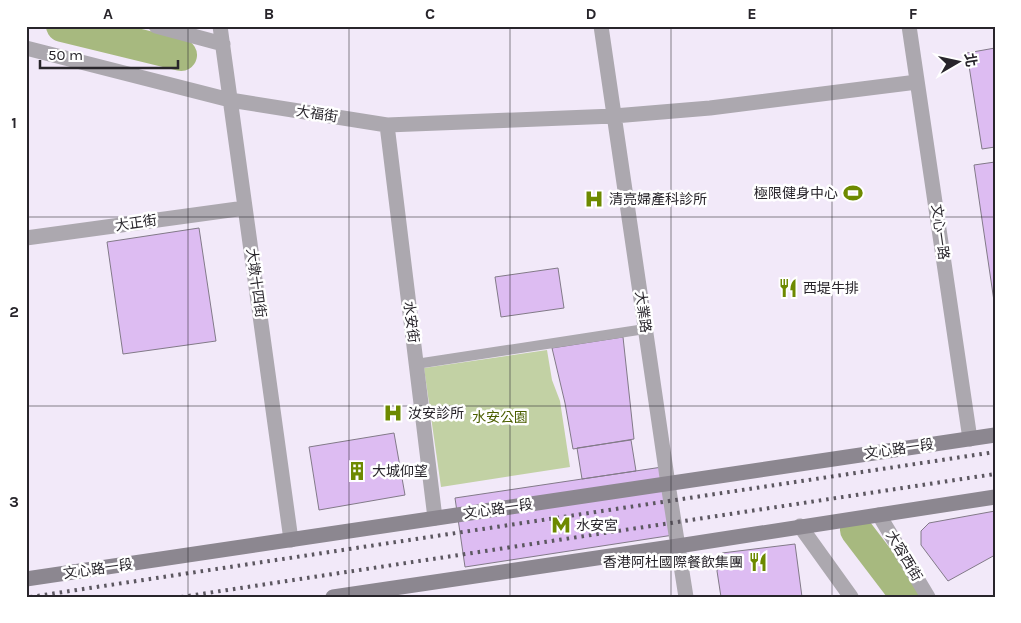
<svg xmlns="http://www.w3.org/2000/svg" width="1021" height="623" viewBox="0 0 1021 623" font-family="Karla,'Noto Sans TC',sans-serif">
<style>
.green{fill:#c2d1a4}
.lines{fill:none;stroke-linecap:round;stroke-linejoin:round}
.river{stroke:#a7b97f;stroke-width:32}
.building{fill:#ddbcf2;stroke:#827a88}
.service{stroke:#aca8af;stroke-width:10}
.minor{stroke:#aca8af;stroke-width:15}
.secondary{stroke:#8c8790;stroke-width:15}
.rail{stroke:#5c5760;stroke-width:4;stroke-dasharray:2.5 5;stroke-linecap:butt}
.grid{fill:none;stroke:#28252b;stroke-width:1;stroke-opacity:0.55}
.labels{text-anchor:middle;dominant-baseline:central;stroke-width:5;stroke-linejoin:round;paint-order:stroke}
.street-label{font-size:14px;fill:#28252b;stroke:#fff}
.poi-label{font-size:14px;fill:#28252b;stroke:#fff;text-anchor:start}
.park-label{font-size:14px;fill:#4b5f00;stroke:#fff}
.neatline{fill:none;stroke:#28252b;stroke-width:2}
.grid-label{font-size:16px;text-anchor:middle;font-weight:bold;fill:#28252b}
</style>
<rect width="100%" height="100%" fill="#f2e9f9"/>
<path class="green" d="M547 350 552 380 560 401 570 467 441 487 424 368Z"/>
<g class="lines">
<path class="river" d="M62 26 181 55
M856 530 907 597"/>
</g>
<path class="building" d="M995 48V147L982 149 967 53Z
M995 162V308L974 165Z
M199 228 216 341 123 354 107 242Z
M558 268 564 308 501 317 495 277Z
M623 337 634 439 573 449 565 403 552 348Z
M394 433 405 495 319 510 309 447Z
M631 440 636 471 582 479 577 448Z
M669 466 680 534 465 567 455 498Z
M995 511V555L948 581 921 545V531L929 523Z
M795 544 802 597H721L717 571 722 553Z"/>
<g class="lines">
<path class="service" d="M416 364 645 329"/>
<path class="minor" d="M156 26 223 44
M220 26 291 540
M601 26 668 484 686 597
M909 26 970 439
M26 48 230 100 387 125 614 116 710 108 917 82
M387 125 435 518
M26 238 245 208
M879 515 928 597
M800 526 851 597"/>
<path class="secondary" d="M26 579 995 435
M333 597 678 546 995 497"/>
<path class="rail" d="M30 597 995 452
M181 597 995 474"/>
</g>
<path class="grid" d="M188 26V597M349 26V597M510 26V597M671 26V597M832 26V597M26 217H995M26 406H995"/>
<defs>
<g id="stadium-bare" transform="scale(1.5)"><path d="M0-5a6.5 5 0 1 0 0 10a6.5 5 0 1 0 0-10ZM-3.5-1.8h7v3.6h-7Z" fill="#6d8900" stroke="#fff" stroke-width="2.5" paint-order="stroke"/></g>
<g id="hospital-bare" transform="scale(1.5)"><path d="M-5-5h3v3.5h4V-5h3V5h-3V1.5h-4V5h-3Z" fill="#6d8900" stroke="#fff" stroke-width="2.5" paint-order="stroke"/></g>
<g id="restaurant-bare" transform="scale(1.5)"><path d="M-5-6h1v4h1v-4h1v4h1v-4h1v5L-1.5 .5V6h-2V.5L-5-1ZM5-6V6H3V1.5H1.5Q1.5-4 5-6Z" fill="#6d8900" stroke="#fff" stroke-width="2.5" paint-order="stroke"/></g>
<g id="building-bare" transform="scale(1.5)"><path d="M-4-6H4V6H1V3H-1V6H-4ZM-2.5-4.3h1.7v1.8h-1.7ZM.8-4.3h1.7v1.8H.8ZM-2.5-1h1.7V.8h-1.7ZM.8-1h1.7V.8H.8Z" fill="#6d8900" stroke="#fff" stroke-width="2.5" paint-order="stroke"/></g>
<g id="metro-bare" transform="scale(1.5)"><path d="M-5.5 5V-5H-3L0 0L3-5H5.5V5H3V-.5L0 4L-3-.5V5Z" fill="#6d8900" stroke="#fff" stroke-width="2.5" paint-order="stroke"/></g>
</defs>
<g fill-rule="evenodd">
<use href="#stadium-bare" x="853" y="193"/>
<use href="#hospital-bare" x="594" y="199"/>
<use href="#restaurant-bare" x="788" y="288"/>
<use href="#hospital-bare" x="393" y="413"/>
<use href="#building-bare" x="357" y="471"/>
<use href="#metro-bare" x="561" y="525"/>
<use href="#restaurant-bare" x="758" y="562"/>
</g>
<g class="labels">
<g class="street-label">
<text transform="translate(317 114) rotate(9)">大福街</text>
<text transform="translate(136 223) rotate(-8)">大正街</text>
<text transform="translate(940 232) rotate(82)">文心一路</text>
<text transform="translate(256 283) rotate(82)">大墩十四街</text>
<text transform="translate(643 312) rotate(82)">大業路</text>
<text transform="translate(411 322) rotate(83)">水安街</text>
<text transform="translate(899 449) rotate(-8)">文心路一段</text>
<text transform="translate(498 509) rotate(-8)">文心路一段</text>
<text transform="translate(904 556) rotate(59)">大容西街</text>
<text transform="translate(98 569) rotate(-8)">文心路一段</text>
</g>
<g class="poi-label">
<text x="838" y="193" text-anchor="end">極限健身中心</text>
<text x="609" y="199">清亮婦產科診所</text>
<text x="803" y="288">西堤牛排</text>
<text x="408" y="413">汝安診所</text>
<text x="372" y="471">大城仰望</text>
<text x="576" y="525">水安宮</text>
<text x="743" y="562" text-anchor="end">香港阿杜國際餐飲集團</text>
</g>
<g class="park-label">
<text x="500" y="417">水安公園</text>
</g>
</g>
<rect width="1021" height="623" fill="none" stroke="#ffffff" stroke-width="55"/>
<g transform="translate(958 62) rotate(81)" stroke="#ffffff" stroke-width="4" paint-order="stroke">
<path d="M0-4L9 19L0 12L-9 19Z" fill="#28252b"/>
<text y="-8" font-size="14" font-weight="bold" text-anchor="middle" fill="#28252b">北</text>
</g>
<path d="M40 60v8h138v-8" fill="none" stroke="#28252b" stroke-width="2.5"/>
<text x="48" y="60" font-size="15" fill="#28252b" stroke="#ffffff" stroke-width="4" paint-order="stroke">50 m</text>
<rect x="28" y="28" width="966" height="568" class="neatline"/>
<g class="grid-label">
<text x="108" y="19">A</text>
<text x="269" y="19">B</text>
<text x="430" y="19">C</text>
<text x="591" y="19">D</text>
<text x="752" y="19">E</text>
<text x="913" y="19">F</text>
<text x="14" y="128">1</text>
<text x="14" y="317">2</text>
<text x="14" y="507">3</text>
</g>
</svg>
